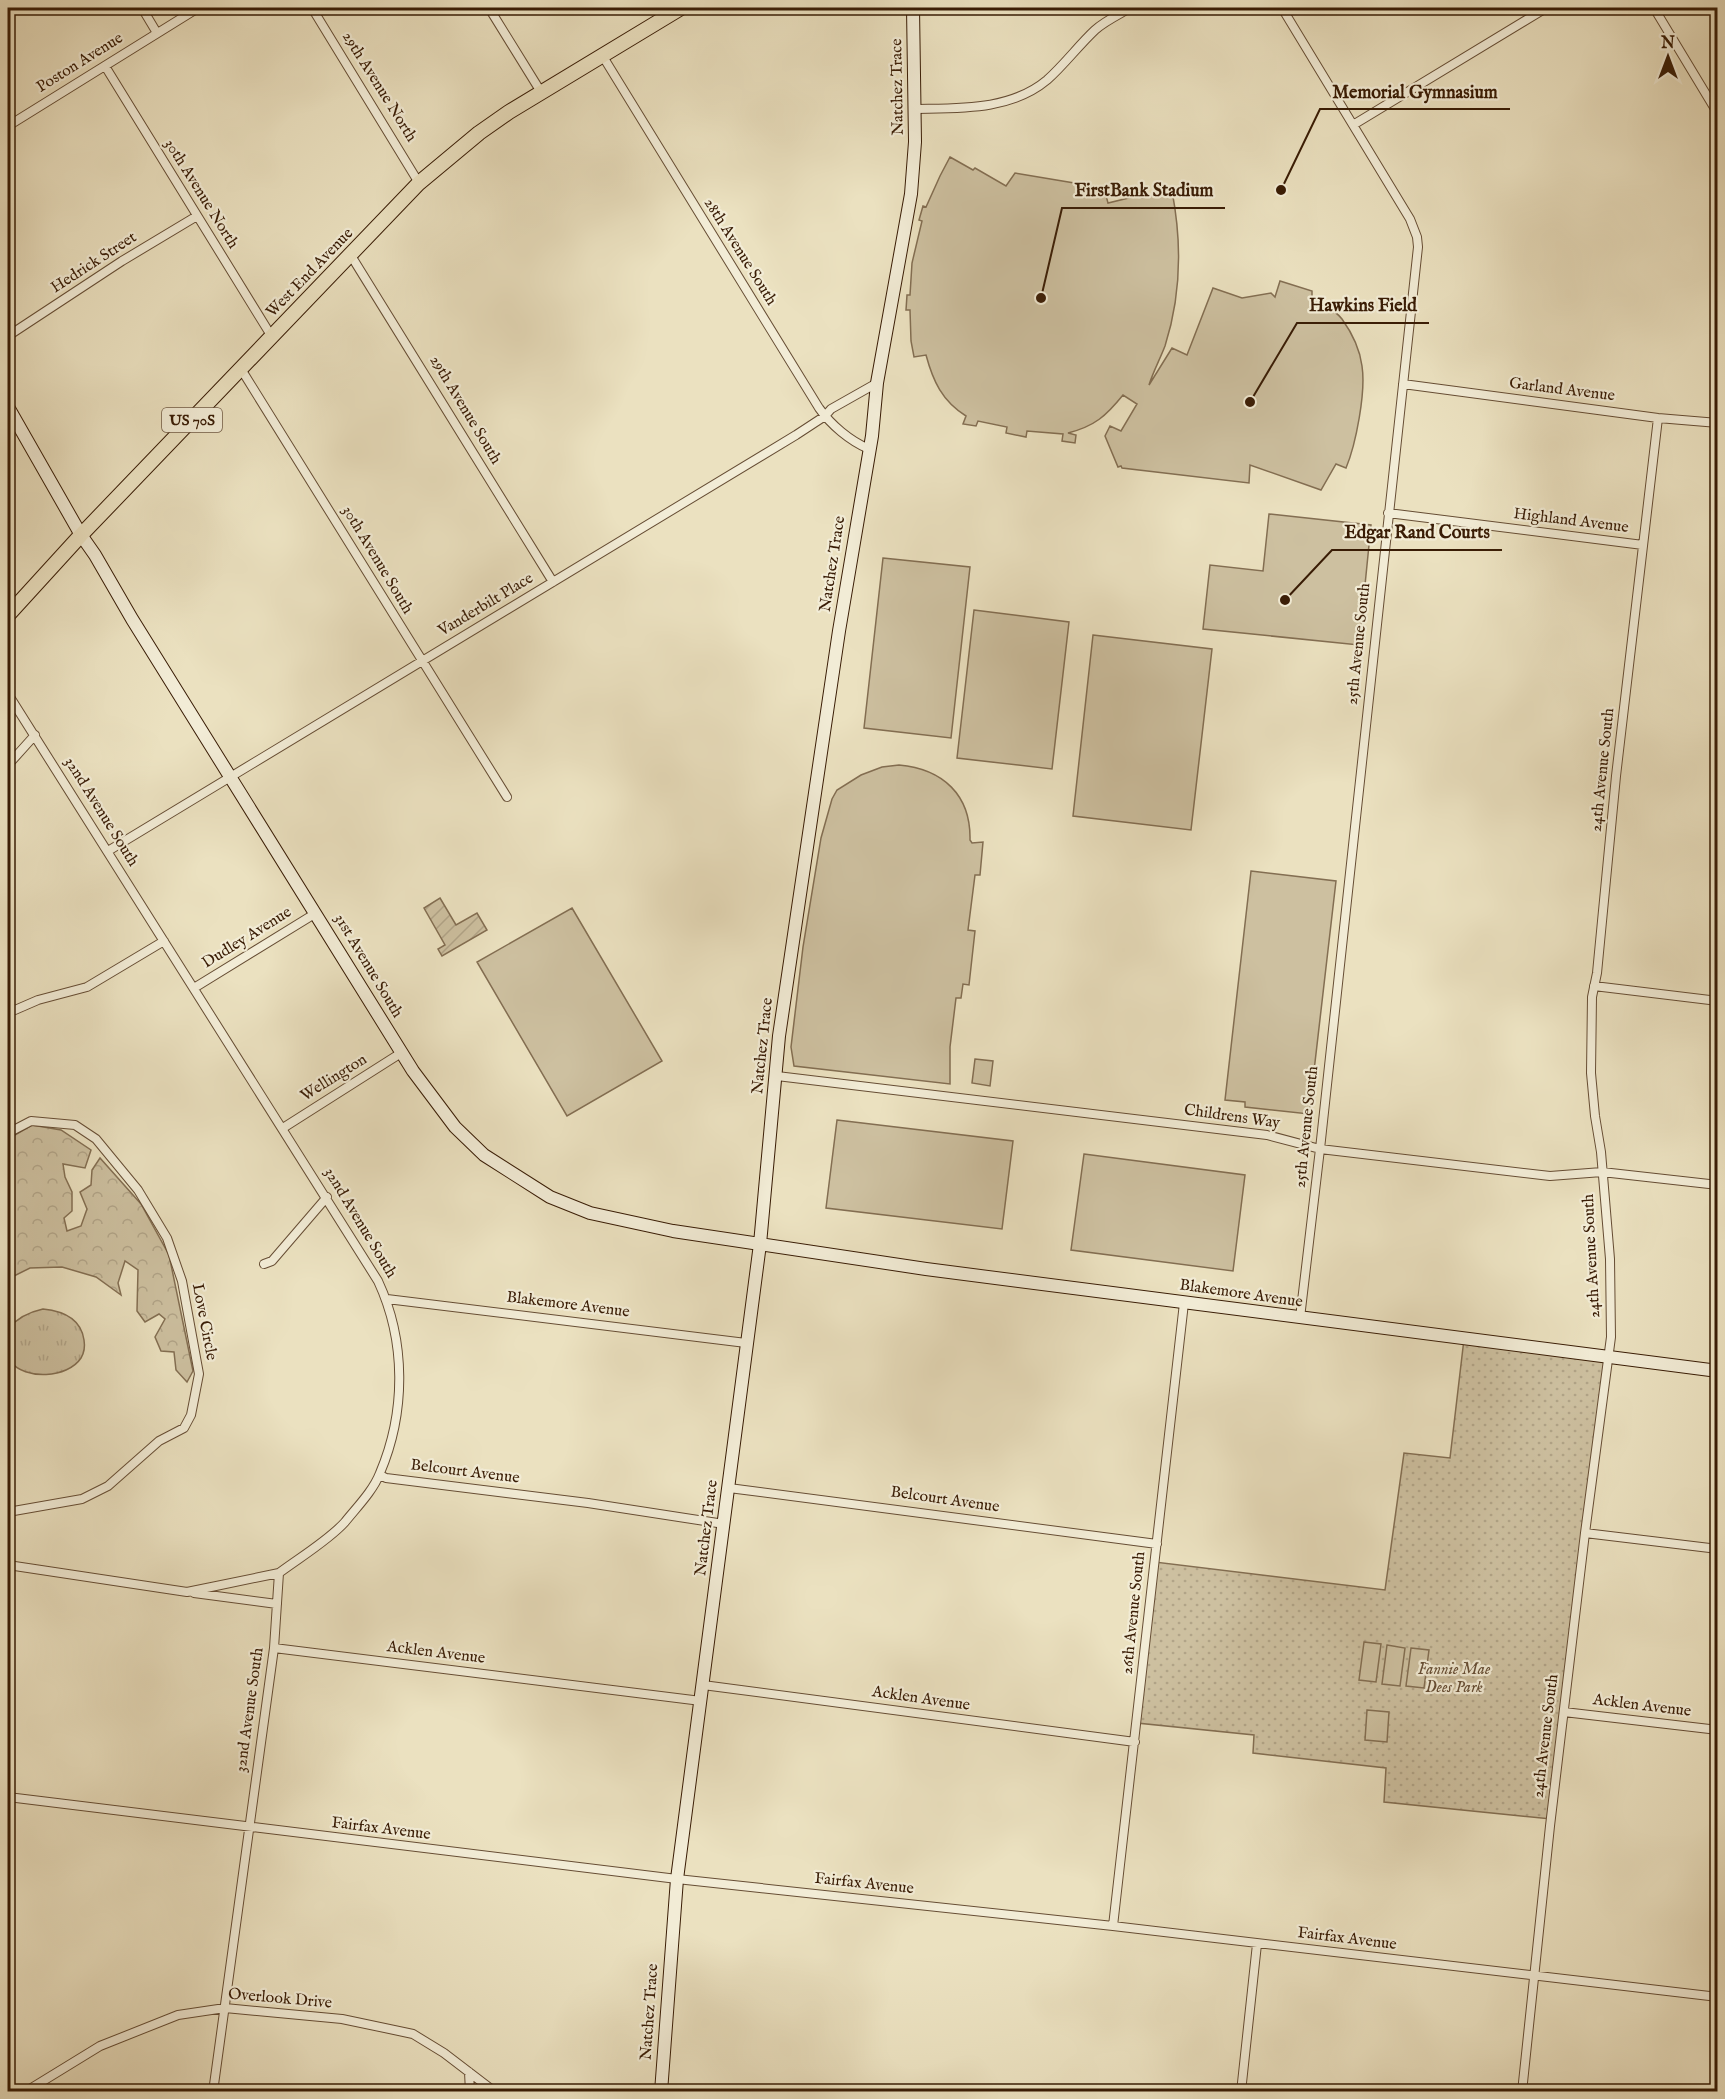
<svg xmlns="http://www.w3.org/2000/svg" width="1725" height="2099" viewBox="0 0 1725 2099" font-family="'IM FELL English',serif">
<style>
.grass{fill:url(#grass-tufts);stroke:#836e52;stroke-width:1.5}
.forest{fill:url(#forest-crowns);stroke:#836e52;stroke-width:1.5}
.park{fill:url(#park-dots);stroke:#836e52;stroke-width:1.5}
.garden{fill:url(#garden-furrows);stroke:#836e52;stroke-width:1.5}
.pitch{fill:#cdc0a0;stroke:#836e52;stroke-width:1.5}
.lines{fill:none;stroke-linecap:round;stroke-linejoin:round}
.street-casing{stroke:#664d34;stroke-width:10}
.secondary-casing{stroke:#391c05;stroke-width:14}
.primary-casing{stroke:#391c05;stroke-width:16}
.street{stroke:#f2ecd6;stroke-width:8}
.secondary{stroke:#f2ecd6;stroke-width:12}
.primary{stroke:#ebe1c0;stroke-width:14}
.labels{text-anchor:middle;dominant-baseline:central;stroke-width:4.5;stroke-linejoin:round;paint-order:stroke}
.shield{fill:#f2ecd6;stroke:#705a44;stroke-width:1.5}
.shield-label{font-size:15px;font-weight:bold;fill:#391c05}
.street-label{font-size:16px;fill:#391c05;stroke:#f2ecd6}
.park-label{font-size:16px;font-style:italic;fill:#654d34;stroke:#f2ecd6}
.leader{fill:none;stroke:#391c05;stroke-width:2}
.callout-dot{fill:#391c05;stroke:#f2ecd6;stroke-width:2}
.callout-label{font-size:18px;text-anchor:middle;font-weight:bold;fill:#391c05;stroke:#f2ecd6;stroke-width:4.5;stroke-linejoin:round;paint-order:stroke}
</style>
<defs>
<pattern id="grass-tufts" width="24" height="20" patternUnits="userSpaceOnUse" patternTransform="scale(1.5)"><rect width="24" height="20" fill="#cdc0a0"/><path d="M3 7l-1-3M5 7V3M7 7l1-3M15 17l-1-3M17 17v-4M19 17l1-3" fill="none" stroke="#b1a488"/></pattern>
<pattern id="forest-crowns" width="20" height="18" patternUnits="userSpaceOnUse" patternTransform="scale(1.5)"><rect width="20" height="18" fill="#cdc0a0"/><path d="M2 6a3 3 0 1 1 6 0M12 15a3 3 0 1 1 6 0" fill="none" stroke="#b1a488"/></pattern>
<pattern id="park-dots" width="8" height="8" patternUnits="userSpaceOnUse" patternTransform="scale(1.5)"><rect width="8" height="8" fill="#cdc0a0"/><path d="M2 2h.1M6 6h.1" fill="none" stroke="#b1a488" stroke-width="1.8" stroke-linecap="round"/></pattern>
<pattern id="garden-furrows" width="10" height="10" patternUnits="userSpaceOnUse" patternTransform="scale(1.5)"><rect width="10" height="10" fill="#cdc0a0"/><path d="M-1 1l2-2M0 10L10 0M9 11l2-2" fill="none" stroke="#b1a488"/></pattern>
</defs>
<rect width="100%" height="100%" fill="#ebe1c0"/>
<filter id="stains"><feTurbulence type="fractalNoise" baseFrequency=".00333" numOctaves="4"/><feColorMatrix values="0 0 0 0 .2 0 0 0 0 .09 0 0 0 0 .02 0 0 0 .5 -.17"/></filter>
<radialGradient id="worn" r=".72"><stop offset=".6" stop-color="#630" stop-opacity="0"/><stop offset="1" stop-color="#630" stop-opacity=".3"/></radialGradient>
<path class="grass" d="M43 1309C63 1311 81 1318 84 1340 85 1346 84 1353 81 1358 68 1378 25 1381 10 1361 5 1354 8 1338 8 1329 17 1318 29 1312 43 1309Z"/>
<path class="forest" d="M32 1125 61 1130 91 1150 85 1168 63 1164 65 1177 72 1192V1211L64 1218 67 1231 81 1226 87 1209 80 1192 91 1185 92 1170 100 1158 141 1204 169 1255 193 1371 187 1382 176 1370 174 1352 161 1351 155 1337 165 1319 159 1314 145 1322 137 1311 138 1270 125 1261 118 1283 121 1295 96 1277 62 1267 30 1268 8 1279V1139Z"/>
<path class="park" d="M1464 1339 1608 1357 1551 1819 1384 1802 1386 1768 1253 1753 1254 1735 1137 1723 1155 1562 1385 1590 1404 1453 1450 1458Z"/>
<path class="garden" d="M440 898 456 925 477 913 487 930 442 956 438 949 445 945 424 908Z"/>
<path class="pitch" d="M950 157 973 170 975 168 1006 186 1015 173 1104 188 1108 203 1141 195 1142 198 1172 191C1182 243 1181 296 1165 346 1160 359 1153 372 1149 385L1172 348 1187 355 1213 288 1242 298 1271 293 1275 297 1280 281 1312 291V296C1322 303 1335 310 1342 319 1352 333 1360 350 1362 366 1366 392 1356 444 1346 468L1336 464 1321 490 1250 465 1249 483 1122 468 1121 466 1118 467 1105 436 1110 426 1121 431 1137 404 1123 395C1106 416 1095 426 1068 433L1076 435 1075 443 1062 441 1063 434 1027 431 1026 437 1006 433 1007 427 978 421 976 426 963 424 966 416C942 401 933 381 926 355L914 357 911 341 910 310H906L907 295H910L912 263 922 221 919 220 923 206 926 207 940 176Z
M1269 514 1371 525 1359 645 1203 629 1210 565 1263 571Z
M883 558 970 567 951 738 864 728Z
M974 610 1069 622 1052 769 957 758Z
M1093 635 1212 649 1191 830 1073 816Z
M899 765C943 769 971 795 970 840L972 843 983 842 980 875H975L968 930 975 931 969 985 963 984 961 998H956L950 1047V1084L794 1066 791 1047 803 947 821 838 832 799 837 790 861 775 882 767Z
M1251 871 1336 881 1309 1114 1245 1107V1102L1225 1100Z
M572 908 662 1061 567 1116 477 962Z
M975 1059 993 1061 990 1086 972 1083Z
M837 1120 1013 1141 1002 1229 826 1208Z
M1084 1154 1245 1175 1233 1271 1071 1250Z
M1364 1642 1381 1644 1376 1682 1359 1680Z
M1387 1645 1405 1648 1400 1686 1382 1684Z
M1411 1648 1429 1650 1424 1688 1406 1686Z
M1367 1710 1389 1712 1387 1742 1365 1740Z"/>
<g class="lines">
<g class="street-casing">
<path id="street" d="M142 8 157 33
M312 8 419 183
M489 8 541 92
M1282 8 1410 219 1417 237 1418 247 1320 1149 1300 1318
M1654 8 1718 114
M602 55 819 408C831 425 850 441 869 449
M105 66 272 337
M914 109C958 108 1010 111 1047 80 1064 65 1078 46 1095 30 1105 21 1118 15 1130 8
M1353 125 1546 8
M8 126 198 8
M350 254 553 582
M8 336 122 261 197 216
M241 369 507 797
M1403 384 1658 418 1718 423
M1388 513 1643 545
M8 694 378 1281C406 1341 406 1412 380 1473 373 1491 357 1507 345 1522 329 1540 299 1558 279 1573L274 1648 213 2092
M8 765 35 735
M108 851 796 435 825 416 831 409 877 383
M1594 986 1718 1001
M194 988 316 913
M8 1013 38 1000 87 987 164 941
M777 1076 1267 1135 1320 1149 1550 1176 1602 1172 1718 1185
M283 1128 401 1053
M8 1133 31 1121 75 1125 96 1139 138 1190 167 1238 182 1281 199 1374 191 1415 184 1428 159 1441 108 1486 82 1499 8 1512
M264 1264 272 1261 327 1197
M387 1299 746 1343
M380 1475 386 1478 588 1503 724 1524
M729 1488 1157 1544
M1585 1533 1718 1549
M8 1565 187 1592 279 1573
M194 1593 277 1604
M274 1648 701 1701
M703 1685 1135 1742
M1564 1712 1718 1730
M8 1797 677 1879 1113 1926 1718 1997
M1113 1926 1184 1303
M469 2072 470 2092
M8 2090V2092
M25 2092 100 2046 178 2015 225 2008 342 2019 413 2034 444 2053 495 2092
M1241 2092 1257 1944
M1522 2092 1550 1826 1585 1533 1611 1337 1610 1259 1601 1152 1595 1116 1591 1073 1592 997 1597 973 1616 776 1658 418"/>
</g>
<g class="secondary-casing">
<path id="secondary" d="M8 407 81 535 95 555 132 619 413 1071 455 1127 484 1155 550 1197 590 1213 673 1231 926 1269 1718 1371
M661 2092 677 1879 760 1244 779 1036 839 631 872 436 877 383 911 194 915 142 913 8"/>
</g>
<g class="primary-casing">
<path id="primary" d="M8 615 81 535 419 183 479 133 509 112 681 8"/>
</g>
<use href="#street" class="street"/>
<use href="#secondary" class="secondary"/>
<use href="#primary" class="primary"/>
</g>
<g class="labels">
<rect class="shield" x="162" y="408" width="60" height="24" rx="4.5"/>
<g class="shield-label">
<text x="192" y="420">US 70S</text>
</g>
<g class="street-label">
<text transform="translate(80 63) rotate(-32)">Poston Avenue</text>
<text transform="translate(379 87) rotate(58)">29th Avenue North</text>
<text transform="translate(898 87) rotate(-91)">Natchez Trace</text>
<text transform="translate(201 194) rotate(58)">30th Avenue North</text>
<text transform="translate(740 252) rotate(58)">28th Avenue South</text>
<text transform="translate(94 263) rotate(-33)">Hedrick Street</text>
<text transform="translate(310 273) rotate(-46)">West End Avenue</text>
<text transform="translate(1562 390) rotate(7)">Garland Avenue</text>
<text transform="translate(465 410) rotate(59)">29th Avenue South</text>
<text transform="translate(1571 521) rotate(7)">Highland Avenue</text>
<text transform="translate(377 560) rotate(59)">30th Avenue South</text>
<text transform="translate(833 564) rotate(-81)">Natchez Trace</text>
<text transform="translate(486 605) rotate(-31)">Vanderbilt Place</text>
<text transform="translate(1359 644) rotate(-84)">25th Avenue South</text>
<text transform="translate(1603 770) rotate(-84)">24th Avenue South</text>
<text transform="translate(101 812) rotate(58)">32nd Avenue South</text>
<text transform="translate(247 938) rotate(-32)">Dudley Avenue</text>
<text transform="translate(368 966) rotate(59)">31st Avenue South</text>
<text transform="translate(763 1046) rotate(-84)">Natchez Trace</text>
<text transform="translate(334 1078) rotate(-32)">Wellington</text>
<text transform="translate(1232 1117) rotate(8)">Childrens Way</text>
<text transform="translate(1307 1127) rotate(-84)">25th Avenue South</text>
<text transform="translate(360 1223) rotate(59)">32nd Avenue South</text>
<text transform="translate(1592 1256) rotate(-93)">24th Avenue South</text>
<text transform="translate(1241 1294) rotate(8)">Blakemore Avenue</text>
<text transform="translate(568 1305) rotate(7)">Blakemore Avenue</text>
<text transform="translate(204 1322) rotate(79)">Love Circle</text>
<text transform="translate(465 1472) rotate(7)">Belcourt Avenue</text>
<text transform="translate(945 1500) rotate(8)">Belcourt Avenue</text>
<text transform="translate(707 1528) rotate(-83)">Natchez Trace</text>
<text transform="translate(1134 1613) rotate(-84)">26th Avenue South</text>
<text transform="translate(436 1653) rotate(7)">Acklen Avenue</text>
<text transform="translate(921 1699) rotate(8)">Acklen Avenue</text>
<text transform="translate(1642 1706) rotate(7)">Acklen Avenue</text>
<text transform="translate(250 1710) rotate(-82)">32nd Avenue South</text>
<text transform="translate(1546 1736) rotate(-83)">24th Avenue South</text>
<text transform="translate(381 1829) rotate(7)">Fairfax Avenue</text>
<text transform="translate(864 1884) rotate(6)">Fairfax Avenue</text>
<text transform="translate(1347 1939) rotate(7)">Fairfax Avenue</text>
<text transform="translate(280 1999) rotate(5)">Overlook Drive</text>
<text transform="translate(650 2012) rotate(-86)">Natchez Trace</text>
</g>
<g class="park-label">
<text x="1454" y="1670">Fannie Mae<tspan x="1454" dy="18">Dees Park</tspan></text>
</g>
</g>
<path class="leader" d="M1281 190L1320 109H1510M1041 298L1062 208H1225M1250 402L1297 323H1429M1285 600L1332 550H1502"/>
<g class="callout-dot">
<circle cx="1281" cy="190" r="6"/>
<circle cx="1041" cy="298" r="6"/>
<circle cx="1250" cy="402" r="6"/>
<circle cx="1285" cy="600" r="6"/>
</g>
<g class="callout-label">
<text x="1415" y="98">Memorial Gymnasium</text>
<text x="1144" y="196">FirstBank Stadium</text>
<text x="1363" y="311">Hawkins Field</text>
<text x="1417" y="538">Edgar Rand Courts</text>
</g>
<rect width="1725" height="2099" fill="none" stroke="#ebe1c0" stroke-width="30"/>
<rect x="9" y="9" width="1707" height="2081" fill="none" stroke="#391c05" stroke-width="3"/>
<rect x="15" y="15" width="1695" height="2069" fill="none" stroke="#391c05" stroke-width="1.5"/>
<g transform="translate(1668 57)" stroke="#f2ecd6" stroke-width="4.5" paint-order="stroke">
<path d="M0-4.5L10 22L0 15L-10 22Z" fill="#391c05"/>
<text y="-9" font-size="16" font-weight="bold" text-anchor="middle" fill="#391c05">N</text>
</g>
<rect width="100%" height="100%" filter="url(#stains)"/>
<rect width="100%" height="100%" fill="url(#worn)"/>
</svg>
